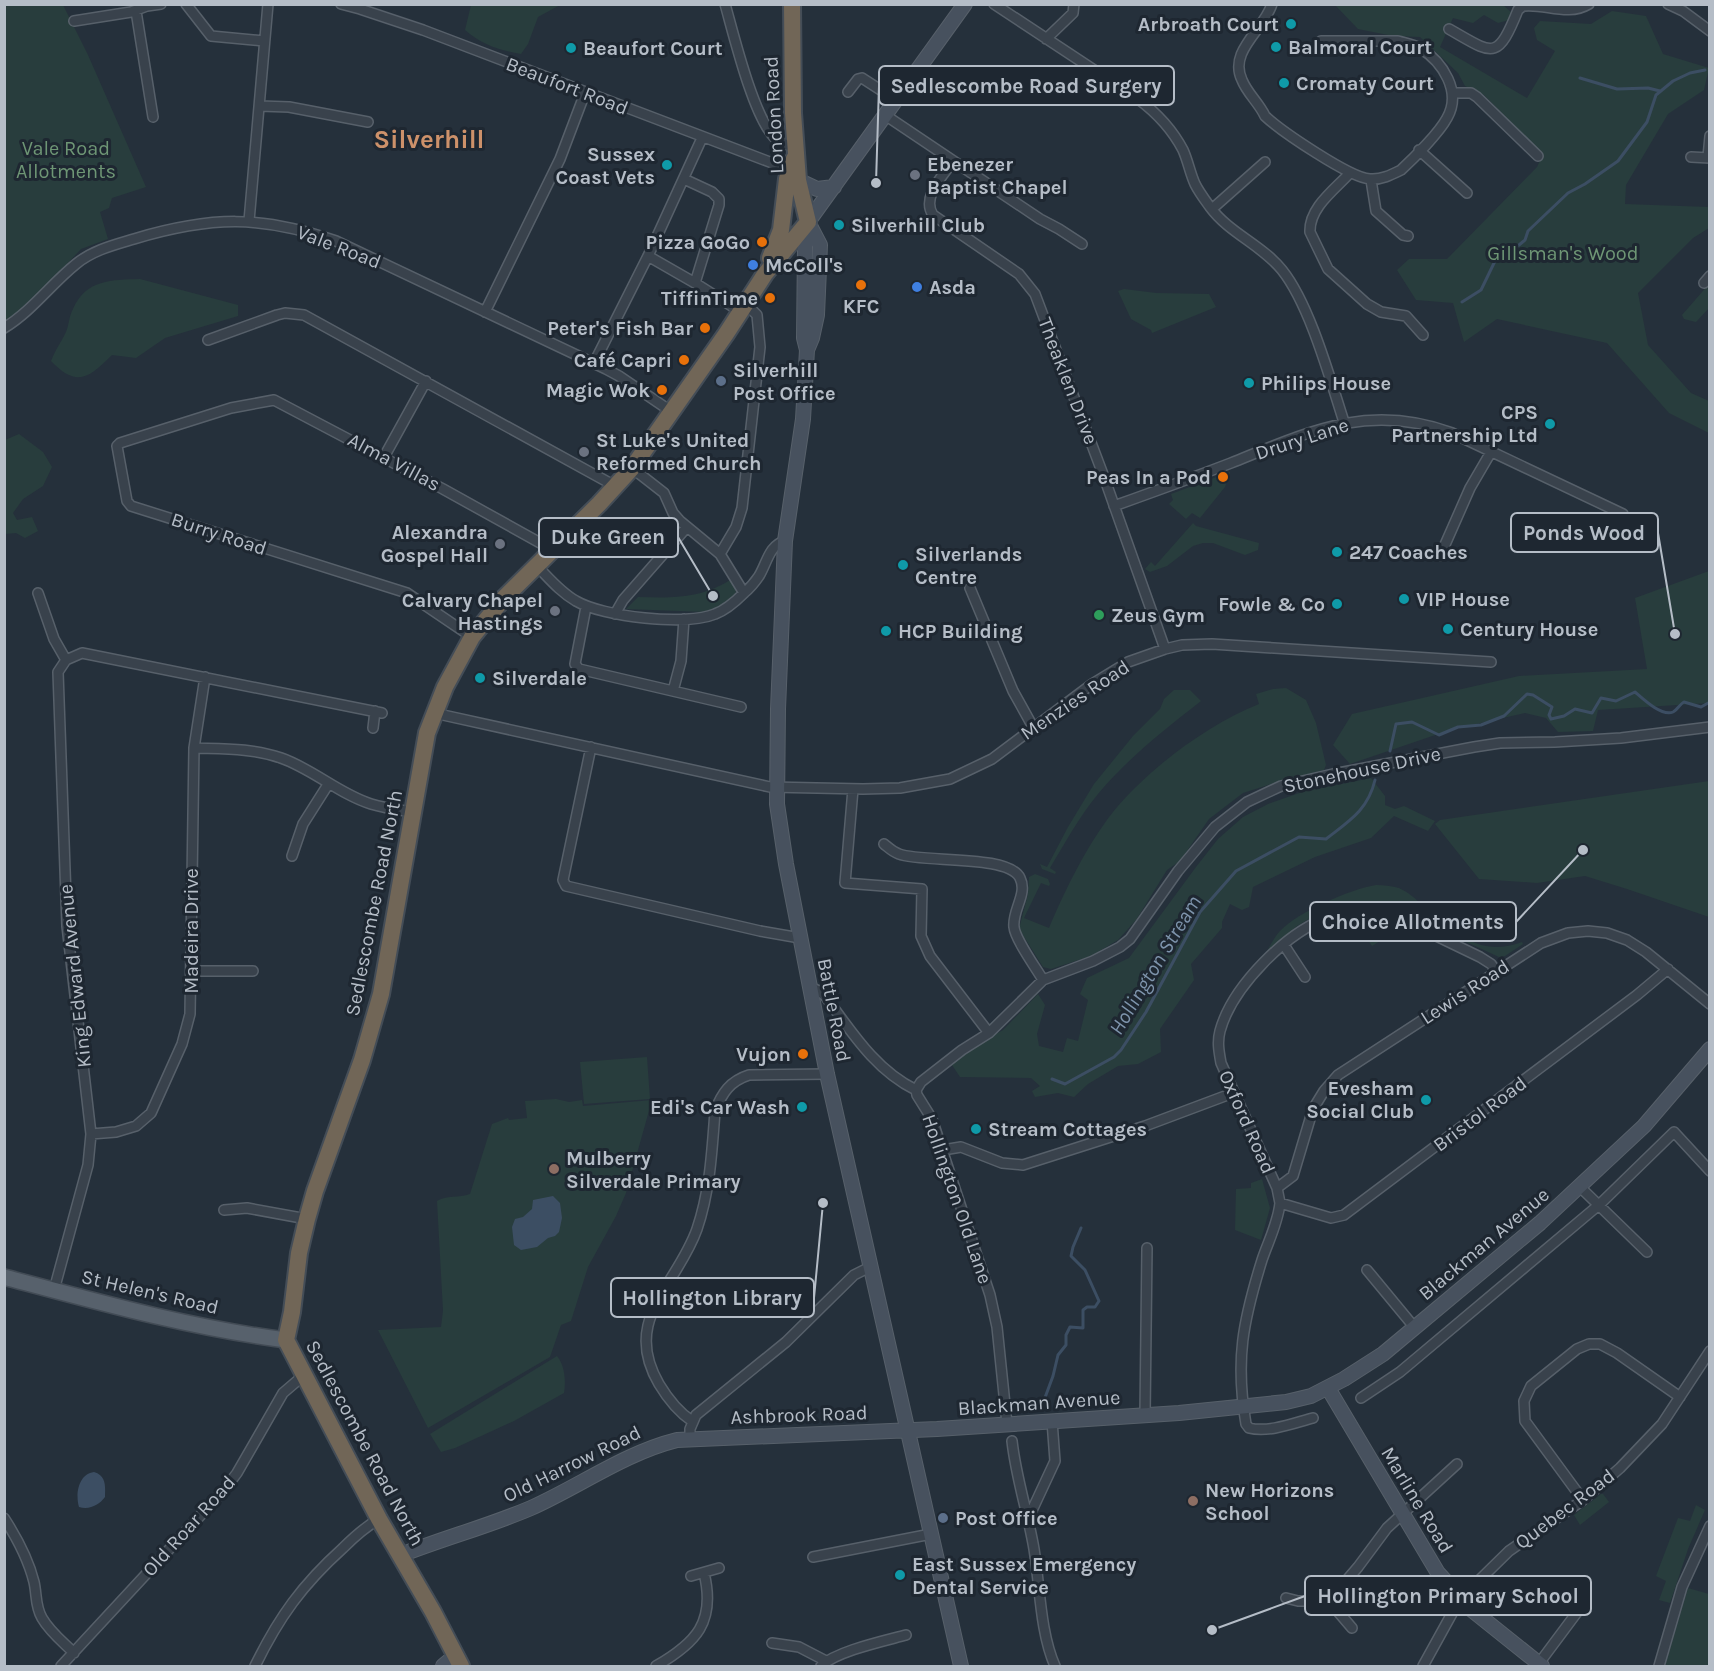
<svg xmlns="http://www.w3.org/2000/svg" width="1714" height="1671" viewBox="0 0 1714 1671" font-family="Karla,sans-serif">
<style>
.green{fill:#283d3d}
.water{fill:#3c4e63}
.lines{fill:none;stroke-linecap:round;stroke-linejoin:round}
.stream{stroke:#3c4e63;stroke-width:3}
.street-casing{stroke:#57606a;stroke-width:12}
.secondary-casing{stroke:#57606a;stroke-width:16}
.primary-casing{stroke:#424b55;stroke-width:18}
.highway-casing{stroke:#444d57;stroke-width:20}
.street{stroke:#39424c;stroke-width:9}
.secondary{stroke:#47515e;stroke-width:14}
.primary{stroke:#57616c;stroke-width:15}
.highway{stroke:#716657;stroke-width:16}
.culture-dot{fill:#0f9aa8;stroke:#1e2731;stroke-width:2}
.worship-dot{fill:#6b7280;stroke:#1e2731;stroke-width:2}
.food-dot{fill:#e8710a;stroke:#1e2731;stroke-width:2}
.shop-dot{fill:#3f7fe0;stroke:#1e2731;stroke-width:2}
.service-dot{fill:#5c6f8a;stroke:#1e2731;stroke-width:2}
.leisure-dot{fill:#2e9e5b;stroke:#1e2731;stroke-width:2}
.education-dot{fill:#8d6e63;stroke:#1e2731;stroke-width:2}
.labels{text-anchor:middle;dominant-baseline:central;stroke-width:6;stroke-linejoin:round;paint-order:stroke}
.poi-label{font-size:20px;font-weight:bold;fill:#b5bdc7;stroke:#1e2731;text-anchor:start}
.street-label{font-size:20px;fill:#b5bdc7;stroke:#1e2731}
.park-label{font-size:20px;fill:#6e9675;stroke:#1e2731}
.water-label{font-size:21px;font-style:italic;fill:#7e94ac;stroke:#1e2731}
.district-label{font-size:26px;font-weight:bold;fill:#cd916a;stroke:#1e2731}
.leader{fill:none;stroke:#b5bdc7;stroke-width:2}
.callout-dot{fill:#b5bdc7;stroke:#1e2731;stroke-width:2}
.callout{fill:#1e2731;stroke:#b5bdc7;stroke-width:2}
.callout-label{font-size:21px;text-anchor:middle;font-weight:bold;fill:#b5bdc7}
</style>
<rect width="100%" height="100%" fill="#25303b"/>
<path class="green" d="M5 5H63L88 55 146 187 112 198 109 208 100 212 108 239 81 249 33 300 5 322Z
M471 5V4L560 5 538 17 528 44 521 54C499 50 482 45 465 30Z
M1335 5H1503L1511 12 1509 20 1498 23 1484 15 1473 23 1453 18 1440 47 1527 98 1555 51 1537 40 1534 28 1540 21 1591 24 1612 11 1646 16 1663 54 1709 68 1704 90 1668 114 1626 185 1625 204 1709 207V228L1693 238 1638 293 1648 345 1691 393 1709 401V433L1669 413 1607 343 1497 319 1464 342 1453 303 1416 300 1397 270 1409 259H1447L1537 167 1543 154 1484 95 1465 86 1458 73 1420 37 1393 36 1358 29Z
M140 279 238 305V316L165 338 136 358 112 355C89 378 77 388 51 361 56 348 61 343 66 332 69 325 69 316 73 309 86 279 112 280 140 279Z
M1709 284V308L1696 322 1684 319 1682 315Z
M1124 289 1156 293 1209 294 1216 307 1152 333 1151 330 1131 319 1118 291Z
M19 434 43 452 52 467 43 486 23 499 13 513 17 520 32 517 38 531 25 538 16 533 5 534V440Z
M1230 472 1225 487 1200 518 1192 513 1186 519 1169 504 1173 500 1171 494Z
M1193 523 1196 526 1259 543 1258 550 1245 555 1213 543H1203L1193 546 1167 566 1150 572 1145 569 1151 562 1155 566Z
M1709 571V703L1598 710 1593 731 1558 732 1546 718 1525 713 1450 730 1350 764 1333 745 1352 714 1519 676 1647 669 1635 598Z
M730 580 736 590 735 595 720 607 705 612 626 609 638 597C672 598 700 599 730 580Z
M1286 688 1306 700 1316 723 1326 765 1324 770 1284 780 1243 793 1209 819 1180 861 1167 870 1136 920 1118 940 1091 956 1051 969 1043 967 1019 929 1028 894 1029 877 1035 874 1048 879 1050 884 1049 886 1041 883 1024 918 1049 928C1065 890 1087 845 1113 812 1149 768 1207 725 1259 704L1256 694 1273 689Z
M1174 690H1190L1201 701C1164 730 1128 758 1098 794 1079 817 1065 843 1050 868L1056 872 1055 874 1042 869 1040 864 1047 867 1068 827 1094 784 1133 736 1160 709 1164 699Z
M1371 778 1385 796V805L1395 809 1404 806 1435 821 1428 831 1394 816 1371 838 1315 857 1253 887 1249 907 1242 910 1230 904 1222 922V928L1191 964 1194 980 1160 1029 1161 1052 1138 1064 1118 1066 1088 1084 1074 1097 1058 1093 1035 1097 1032 1091 1040 1086 1031 1078 960 1077 952 1065 961 1054 1003 1030 1038 994 1045 1005 1037 1034 1039 1046 1063 1052 1067 1038 1078 1041 1088 1000 1080 994 1087 978 1129 958 1196 867 1218 839 1243 817 1268 804 1302 792Z
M1709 781V917L1627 889 1585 876 1537 883 1479 879 1435 824 1440 820Z
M1376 885C1383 885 1392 886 1399 888 1408 892 1416 899 1422 905 1454 930 1478 959 1522 942L1523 944 1505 956 1499 957 1388 906 1362 905 1337 909 1312 917 1297 926 1265 954C1270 947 1274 937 1280 931 1298 912 1351 889 1376 885Z
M1381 926 1399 929 1372 946 1359 927Z
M647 1057 650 1099 584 1104 580 1062Z
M556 1099 569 1102 582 1100 583 1106 652 1100 626 1193 616 1216 588 1267 571 1321 561 1325 550 1357 428 1428 378 1330 441 1327 443 1311 437 1201C446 1195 459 1198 470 1194L492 1124 508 1118 509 1120 527 1118 525 1101Z
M1262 1179 1270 1208 1261 1240 1235 1230 1236 1189 1251 1188V1183Z
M557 1356C565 1366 566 1381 564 1393L514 1421 455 1448 441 1452 430 1434Z
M1601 1494H1603L1609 1502 1580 1525 1574 1515Z
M1696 1505 1705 1510 1688 1549 1670 1603 1659 1600 1666 1581 1656 1576 1678 1518 1690 1521Z
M1688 1588 1709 1594V1666H1665Z"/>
<path class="water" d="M553 1196 560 1203 562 1218 559 1232 555 1236 548 1238 537 1247 521 1250 514 1245 512 1227 515 1219 523 1217 532 1209 533 1200Z
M94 1472C107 1476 105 1487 105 1497 99 1505 90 1510 79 1507 75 1493 79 1474 94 1472Z"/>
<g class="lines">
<path class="stream" d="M1580 78 1617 89 1648 88 1660 91
M1462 302 1481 290 1496 259 1519 245 1525 240 1528 231 1568 193 1585 184 1618 161 1647 122 1656 95 1673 81 1690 73 1705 70
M1390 751 1396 724 1412 722 1439 735 1458 727 1481 725 1504 716 1527 694 1533 695 1552 707 1549 715 1551 719 1564 716 1575 709 1592 713 1601 698 1616 701 1635 692C1643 699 1662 717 1673 712 1677 710 1680 704 1684 702L1701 707 1710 702
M1052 1079 1065 1084 1114 1057 1121 1050 1146 1012 1200 912 1236 871 1299 837 1326 839C1349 821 1368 810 1375 780
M1043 1403 1053 1376 1058 1355 1066 1345V1335L1070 1327 1083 1328V1310L1087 1307H1095L1099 1301 1085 1270 1071 1256 1073 1247 1081 1228"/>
<g class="street-casing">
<path id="street" d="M186 4 211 36 264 41
M341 4 360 9 423 30 775 164
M725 4C734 36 753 115 774 137 781 144 786 145 795 146
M994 4 1138 99C1157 113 1172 129 1183 150 1188 161 1190 173 1195 184 1199 192 1205 200 1210 207 1229 233 1262 245 1282 270 1310 305 1330 379 1344 422
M1272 4C1264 30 1228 51 1242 80 1247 93 1259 103 1265 116 1281 131 1350 178 1370 179 1381 180 1391 175 1401 170 1414 158 1439 133 1447 118 1462 92 1443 62 1420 48 1413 44 1405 43 1398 41H1321
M1668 4 1683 11 1710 31
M136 11 153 117
M74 21 131 12 147 6 161 4
M1449 29C1493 54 1497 62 1518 10L1523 6C1545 3 1567 17 1589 4
M1046 39 1073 13 1074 4
M848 92 858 79 862 78 896 100
M1452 93H1471L1477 97 1538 156
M260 106 289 107 368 122
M885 115 1040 219 1059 229 1082 244
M1419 150 1467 193
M1691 157 1710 158
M1708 157 1710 136
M953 161C943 176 921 197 933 215L1019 274 1035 294 1104 477 1165 649
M1349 174C1334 190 1309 208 1310 232L1328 269 1367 304 1381 312 1406 316 1423 335
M684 179 712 192 719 199V205L695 283
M1371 180 1376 211 1403 235 1408 236
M1212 209 1265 162
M249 221 268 4
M648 256 695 283 741 312
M1704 283 1710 276
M485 312 560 159 585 93
M4 328C32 311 51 284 76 264 93 250 114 245 134 239 211 216 261 215 336 241L606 369 619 376 672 412
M208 340 277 315 285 313 304 315 615 486
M594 363 648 256 702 138
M384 457 426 381
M632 468 664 493 673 513 680 521 720 554 744 593
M1114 506C1153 492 1192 478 1231 463 1308 432 1368 402 1452 433L1623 514
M720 554 736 527 742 508 760 347 757 315 746 304
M1440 556 1470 488 1491 452
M536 565C548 577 560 592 576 601 603 617 686 626 715 614 726 610 736 601 744 593 750 588 755 582 759 576 767 563 769 545 785 541
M970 588 1013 691 1033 727
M38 593 54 639 66 660
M586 607 575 664 579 669 741 707
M615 614 623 600 687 527
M472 637 407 593 131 506 127 501 117 446 120 443 231 408 274 400 443 489 551 549
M66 660 82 653 382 713
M673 691 681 661 684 619
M434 713 770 787 863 789 900 788 950 779 992 759 1092 684 1128 662 1165 649 1182 645 1212 644 1491 662
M373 728 375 711
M591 747 563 880 566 886 760 931 800 938
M194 748C222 749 253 748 281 758 313 769 339 794 371 804 384 808 399 810 412 812
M853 789 845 883 922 889 921 936 930 956 989 1033
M884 844C889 848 893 852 899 854 922 863 1009 854 1020 878 1028 894 1012 910 1014 927 1015 939 1036 968 1043 980
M292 856 303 824 329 783
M1284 945 1305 977
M191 971H253
M810 987 819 991 825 996C851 1031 875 1070 916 1090
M916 1090 921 1082 962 1050 989 1033 1043 980 1093 961 1120 947 1130 939 1178 871 1215 827 1247 802 1281 786 1333 774 1474 747 1500 743 1555 742 1621 738 1710 727
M916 1090 917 1095 932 1119 990 1295 997 1327 1007 1424
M91 1134 116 1132 136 1126 151 1113 182 1044 190 1014 194 748 205 677
M943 1150 961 1147 1002 1163 1023 1165 1145 1126 1233 1093
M1580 1187 1647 1252
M1277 1188 1293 1176 1313 1109 1324 1091 1338 1075 1541 943 1568 933 1588 931 1607 933 1627 940 1646 952 1710 1004
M1280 1203 1331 1218 1344 1215 1637 995 1668 969
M224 1210 247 1208 307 1219
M1367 1270 1415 1328
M54 1290 88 1165 91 1134 67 926 58 672 66 660
M1361 1398 1400 1372 1600 1204 1674 1132 1710 1171
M1145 1415 1147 1248
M1313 1418C1294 1423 1269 1433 1249 1428L1246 1424C1235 1360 1243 1321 1262 1260 1268 1242 1278 1223 1280 1203L1277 1188 1221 1063C1219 1052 1217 1042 1220 1031 1232 987 1287 931 1330 917 1350 911 1375 912 1395 916L1480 957 1491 964 1496 971
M692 1421C677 1411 668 1399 659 1384 621 1319 677 1286 697 1229 710 1191 712 1151 715 1111 722 1093 730 1081 749 1075L827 1074
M690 1439V1429L696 1415 786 1342 854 1275 870 1267
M1012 1441C1016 1478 1028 1513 1034 1549 1040 1586 1040 1632 1055 1666
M1583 1500 1525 1421 1524 1401 1531 1386 1577 1349 1589 1344H1600L1617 1353 1680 1397
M4 1518C17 1538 28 1558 34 1582 37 1595 35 1606 42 1618 50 1632 63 1642 74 1653
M1028 1519 1055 1461 1052 1421
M813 1557 931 1534
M691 1576 719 1568
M1286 1598 1298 1601H1329
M1352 1628 1329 1601 1358 1567 1387 1528 1457 1464
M772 1643 799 1647 826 1661
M61 1666 225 1489 237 1473 283 1393 304 1375
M255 1666C279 1617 302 1585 343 1548 354 1537 365 1527 379 1519
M656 1666C696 1643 716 1622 704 1573
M821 1666C837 1651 884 1641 906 1635
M1423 1666 1460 1599 1509 1551 1583 1500 1620 1468 1662 1424 1710 1351
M1537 1666 1584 1603
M1659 1666 1682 1587 1710 1526"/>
</g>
<g class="secondary-casing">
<path id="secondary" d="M798 180 817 189 834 187
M808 222 805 247 804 338 807 350 803 419 785 541 778 709 777 804 786 864 827 1074 961 1666
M808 222 965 4
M807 350 812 338 817 315 820 245 808 222
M1328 1388 1438 1573 1472 1610 1542 1666
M401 1555C444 1538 489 1526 531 1508 580 1486 625 1453 677 1440L937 1429 1179 1413 1286 1402 1311 1396 1344 1379 1383 1354 1540 1223 1644 1126 1710 1049
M443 1666 455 1656"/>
</g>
<g class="primary-casing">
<path id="primary" d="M4 1277C98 1302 191 1328 286 1340"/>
</g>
<g class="highway-casing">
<path id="highway" d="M770 258 781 230 787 179 794 159
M461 1666 433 1612 379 1519 286 1340 292 1312 299 1253 307 1219 315 1191 362 1060 381 994 427 733 445 687 472 637 504 598 599 504 632 468 726 334 765 274 808 222 798 180 793 113 792 4"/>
</g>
<use href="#street" class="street"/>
<use href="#secondary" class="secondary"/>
<use href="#primary" class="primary"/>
<use href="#highway" class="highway"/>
</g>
<g class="culture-dot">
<circle cx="1291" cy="24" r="6"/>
<circle cx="1276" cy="47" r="6"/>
<circle cx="571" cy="48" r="6"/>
<circle cx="1284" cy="83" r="6"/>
<circle cx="667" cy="165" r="6"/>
<circle cx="839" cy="225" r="6"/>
<circle cx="1249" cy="383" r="6"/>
<circle cx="1550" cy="424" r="6"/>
<circle cx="1337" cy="552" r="6"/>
<circle cx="903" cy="565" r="6"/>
<circle cx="1404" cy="599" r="6"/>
<circle cx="1337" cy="604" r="6"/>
<circle cx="1448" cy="629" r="6"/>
<circle cx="886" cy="631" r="6"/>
<circle cx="480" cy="678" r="6"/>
<circle cx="1426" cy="1100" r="6"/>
<circle cx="802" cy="1107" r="6"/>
<circle cx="976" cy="1129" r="6"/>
<circle cx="900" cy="1575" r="6"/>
</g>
<g class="worship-dot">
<circle cx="915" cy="175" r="6"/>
<circle cx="584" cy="452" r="6"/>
<circle cx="500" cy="544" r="6"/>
<circle cx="555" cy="611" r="6"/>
</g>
<g class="food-dot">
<circle cx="762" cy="242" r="6"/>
<circle cx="861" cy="285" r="6"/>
<circle cx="770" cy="298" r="6"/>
<circle cx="705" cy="328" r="6"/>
<circle cx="684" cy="360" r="6"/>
<circle cx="662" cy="390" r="6"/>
<circle cx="1223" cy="477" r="6"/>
<circle cx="803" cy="1054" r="6"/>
</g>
<g class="shop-dot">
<circle cx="753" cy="265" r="6"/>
<circle cx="917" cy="287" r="6"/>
</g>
<g class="service-dot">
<circle cx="721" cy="381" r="6"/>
<circle cx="943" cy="1518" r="6"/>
</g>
<circle class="leisure-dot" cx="1099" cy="615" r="6"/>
<g class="education-dot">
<circle cx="554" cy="1169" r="6"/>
<circle cx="1193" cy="1501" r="6"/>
</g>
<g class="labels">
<g class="poi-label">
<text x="1279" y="24" text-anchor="end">Arbroath Court</text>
<text x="1288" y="47">Balmoral Court</text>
<text x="583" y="48">Beaufort Court</text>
<text x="1296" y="83">Cromaty Court</text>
<text x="655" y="154" text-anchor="end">Sussex<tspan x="655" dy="23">Coast Vets</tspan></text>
<text x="927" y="164">Ebenezer<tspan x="927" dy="23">Baptist Chapel</tspan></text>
<text x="851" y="225">Silverhill Club</text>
<text x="750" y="242" text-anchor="end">Pizza GoGo</text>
<text x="765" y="265">McColl's</text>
<text x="929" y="287">Asda</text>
<text x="758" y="298" text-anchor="end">TiffinTime</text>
<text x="861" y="306" text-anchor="middle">KFC</text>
<text x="693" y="328" text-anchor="end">Peter's Fish Bar</text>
<text x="672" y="360" text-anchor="end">Café Capri</text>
<text x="733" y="370">Silverhill<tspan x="733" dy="23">Post Office</tspan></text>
<text x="1261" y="383">Philips House</text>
<text x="650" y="390" text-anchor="end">Magic Wok</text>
<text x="1538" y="412" text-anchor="end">CPS<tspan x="1538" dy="23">Partnership Ltd</tspan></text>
<text x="596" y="440">St Luke's United<tspan x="596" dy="23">Reformed Church</tspan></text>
<text x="1211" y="477" text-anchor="end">Peas In a Pod</text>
<text x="488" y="532" text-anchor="end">Alexandra<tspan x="488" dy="23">Gospel Hall</tspan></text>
<text x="1349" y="552">247 Coaches</text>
<text x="915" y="554">Silverlands<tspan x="915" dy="23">Centre</tspan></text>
<text x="1416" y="599">VIP House</text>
<text x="543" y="600" text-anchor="end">Calvary Chapel<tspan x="543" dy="23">Hastings</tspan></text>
<text x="1325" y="604" text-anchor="end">Fowle &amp; Co</text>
<text x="1111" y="615">Zeus Gym</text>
<text x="1460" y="629">Century House</text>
<text x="898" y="631">HCP Building</text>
<text x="492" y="678">Silverdale</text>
<text x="791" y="1054" text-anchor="end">Vujon</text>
<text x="1414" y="1088" text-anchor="end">Evesham<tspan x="1414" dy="23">Social Club</tspan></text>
<text x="790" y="1107" text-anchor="end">Edi's Car Wash</text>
<text x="988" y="1129">Stream Cottages</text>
<text x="566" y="1158">Mulberry<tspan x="566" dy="23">Silverdale Primary</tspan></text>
<text x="1205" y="1490">New Horizons<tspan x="1205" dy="23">School</tspan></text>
<text x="955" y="1518">Post Office</text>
<text x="912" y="1564">East Sussex Emergency<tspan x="912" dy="23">Dental Service</tspan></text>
</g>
<g class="street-label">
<text transform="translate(567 86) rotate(21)">Beaufort Road</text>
<text transform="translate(774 115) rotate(-93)">London Road</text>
<text transform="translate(339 247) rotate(21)">Vale Road</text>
<text transform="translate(1068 381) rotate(69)">Theaklen Drive</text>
<text transform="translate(1302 439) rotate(-18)">Drury Lane</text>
<text transform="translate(394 462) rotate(28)">Alma Villas</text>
<text transform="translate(219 534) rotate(18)">Burry Road</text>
<text transform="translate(1075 700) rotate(-34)">Menzies Road</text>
<text transform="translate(1362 770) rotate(-12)">Stonehouse Drive</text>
<text transform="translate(374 903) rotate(-79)">Sedlescombe Road North</text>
<text transform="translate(191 931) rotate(-90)">Madeira Drive</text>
<text transform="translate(75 976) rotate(-96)">King Edward Avenue</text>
<text transform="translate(1465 992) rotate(-33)">Lewis Road</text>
<text transform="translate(834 1010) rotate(79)">Battle Road</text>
<text transform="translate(1480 1114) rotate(-37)">Bristol Road</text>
<text transform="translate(1247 1122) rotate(66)">Oxford Road</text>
<text transform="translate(957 1199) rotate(71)">Hollington Old Lane</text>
<text transform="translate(1484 1244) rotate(-40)">Blackman Avenue</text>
<text transform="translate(150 1292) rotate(13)">St Helen's Road</text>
<text transform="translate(1039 1403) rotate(-4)">Blackman Avenue</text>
<text transform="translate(799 1415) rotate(-2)">Ashbrook Road</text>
<text transform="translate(365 1443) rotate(62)">Sedlescombe Road North</text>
<text transform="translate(572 1464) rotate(-26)">Old Harrow Road</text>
<text transform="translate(1417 1500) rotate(59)">Marline Road</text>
<text transform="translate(1565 1509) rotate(-37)">Quebec Road</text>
<text transform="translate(189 1526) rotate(-48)">Old Roar Road</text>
</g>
<g class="park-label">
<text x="66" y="148">Vale Road<tspan x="66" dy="23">Allotments</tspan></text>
<text x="1563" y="253">Gillsman's Wood</text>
</g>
<g class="water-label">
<text transform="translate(1155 965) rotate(-59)">Hollington Stream</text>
</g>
<g class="district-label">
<text x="429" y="139">Silverhill</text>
</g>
</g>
<path class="leader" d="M876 183L879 86M1675 634L1658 533M713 596L678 537M1583 850L1516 922M823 1203L814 1298M1212 1630L1305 1596"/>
<g class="callout-dot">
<circle cx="876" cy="183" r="6"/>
<circle cx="1675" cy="634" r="6"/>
<circle cx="713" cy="596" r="6"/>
<circle cx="1583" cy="850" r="6"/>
<circle cx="823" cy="1203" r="6"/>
<circle cx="1212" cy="1630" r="6"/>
</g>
<g class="callout">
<rect x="879" y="66" width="295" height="39" rx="6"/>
<rect x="1511" y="513" width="147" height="39" rx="6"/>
<rect x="539" y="518" width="139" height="39" rx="6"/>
<rect x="1310" y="902" width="206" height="39" rx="6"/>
<rect x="611" y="1278" width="203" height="39" rx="6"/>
<rect x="1305" y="1576" width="286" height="39" rx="6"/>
</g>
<g class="callout-label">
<text x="1026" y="93">Sedlescombe Road Surgery</text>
<text x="1584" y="540">Ponds Wood</text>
<text x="608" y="544">Duke Green</text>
<text x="1413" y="929">Choice Allotments</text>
<text x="712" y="1305">Hollington Library</text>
<text x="1448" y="1603">Hollington Primary School</text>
</g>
<rect width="1714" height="1671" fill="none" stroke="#b5bdc7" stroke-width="12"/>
</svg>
